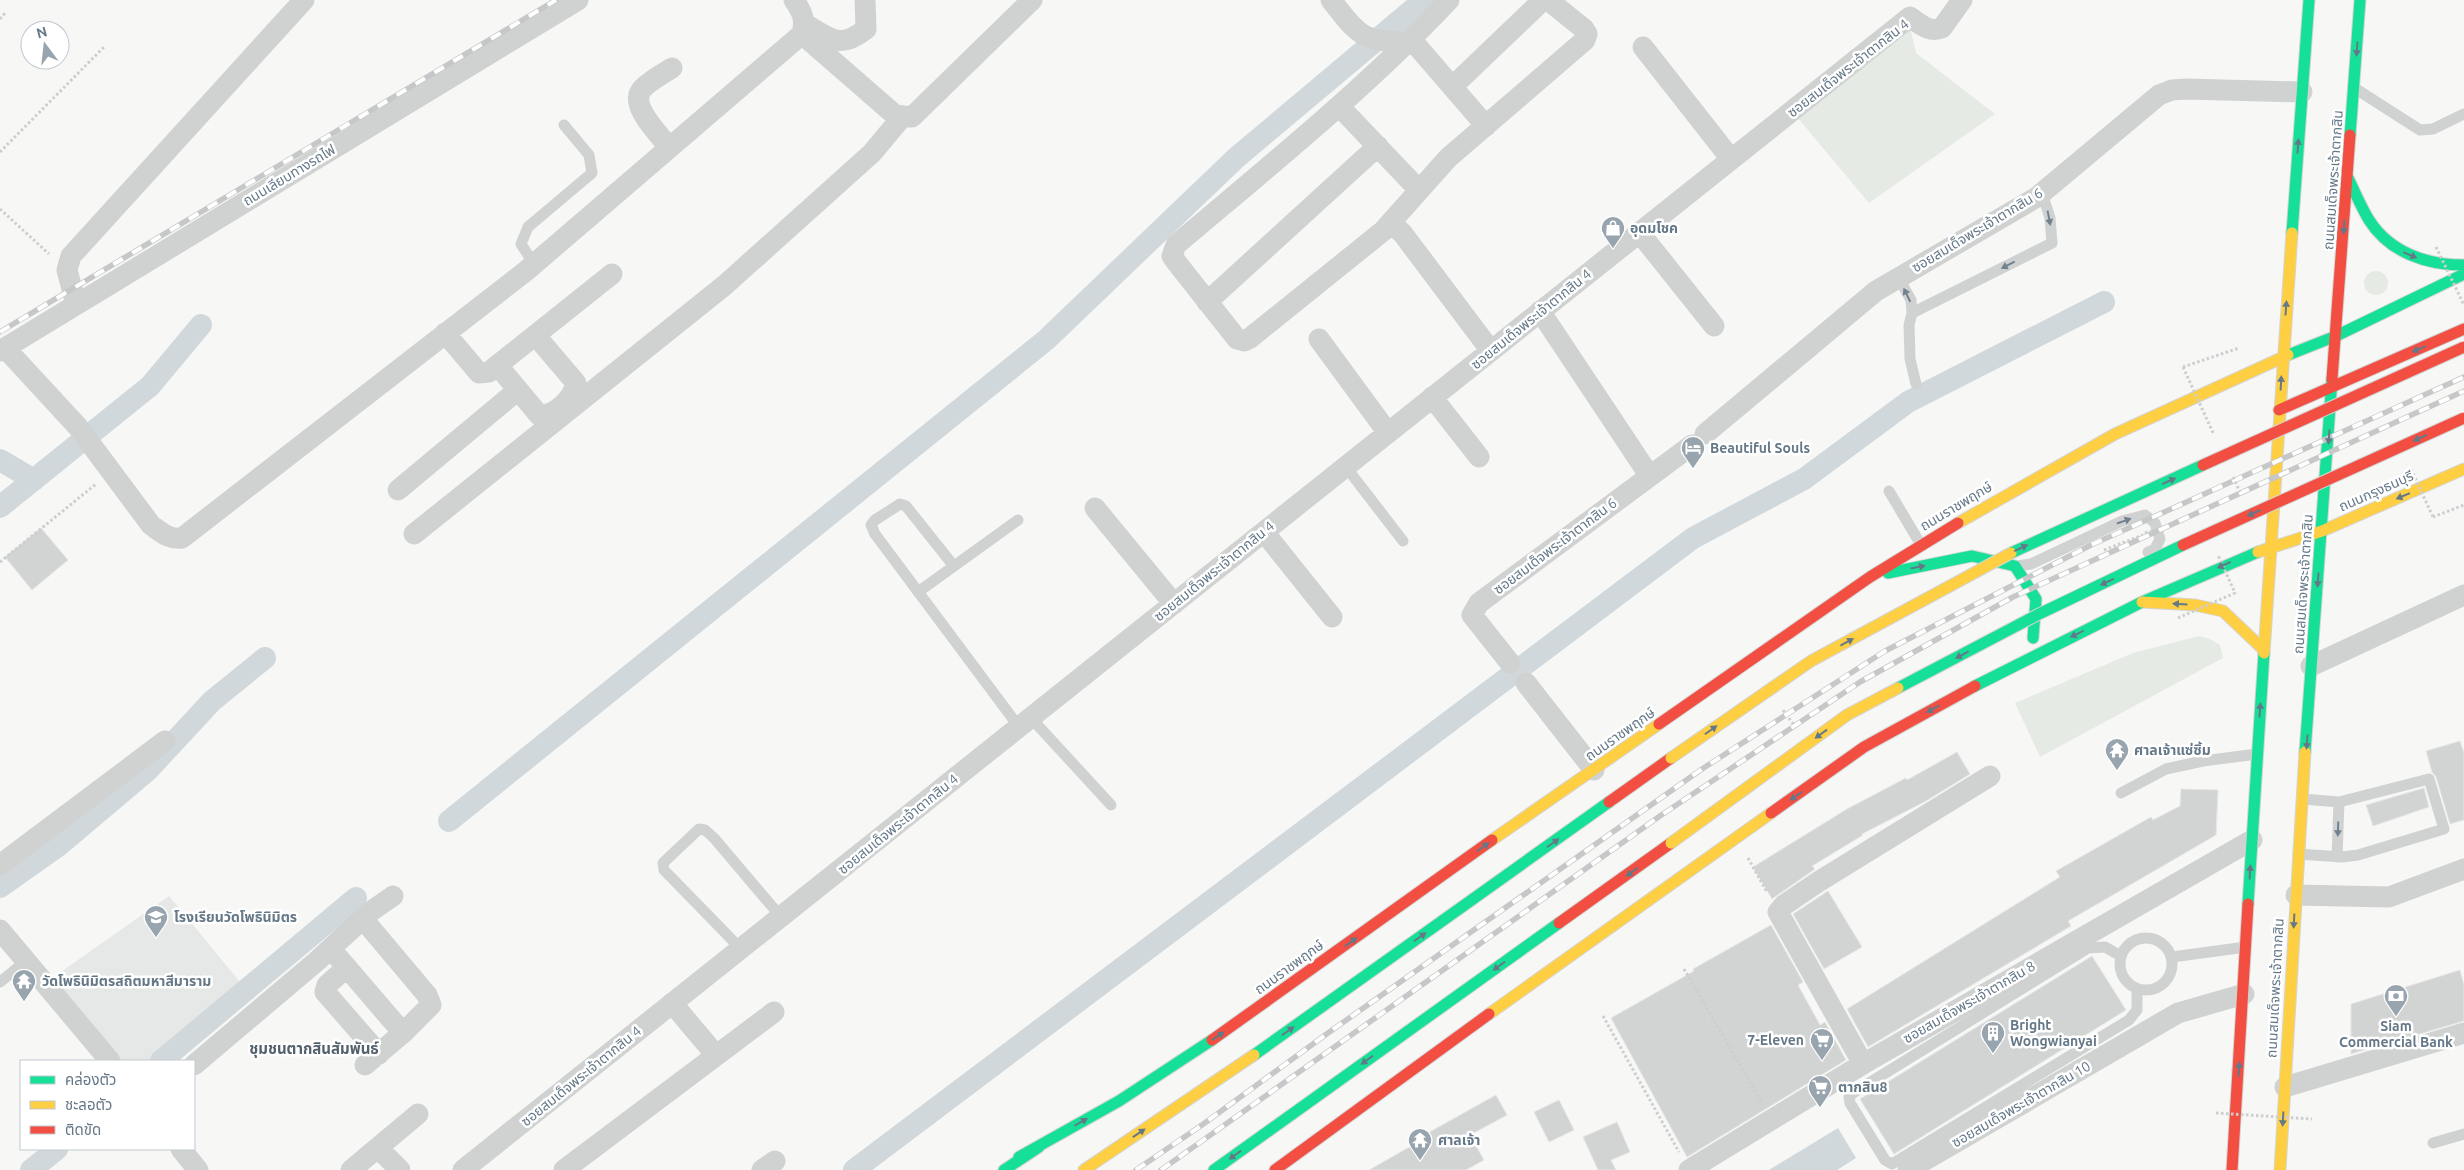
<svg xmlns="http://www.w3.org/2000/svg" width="2464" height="1170" viewBox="0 0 2464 1170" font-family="Ubuntu,'Noto Sans Thai',sans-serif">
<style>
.built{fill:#e6e7e7}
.green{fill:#e6eae4}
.water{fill:#d0d8db}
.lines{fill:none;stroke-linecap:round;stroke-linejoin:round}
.canal{stroke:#d0d8db;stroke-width:22}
.building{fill:#d2d3d3;stroke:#e6e6e6}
.fast-casing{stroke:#d3d5d5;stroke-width:13}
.slow-casing{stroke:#d3d5d5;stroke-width:13}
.jam-casing{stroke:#d3d5d5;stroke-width:13}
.path{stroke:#cccecf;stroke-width:3;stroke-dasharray:2.5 2.5;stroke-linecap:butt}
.lane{stroke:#d0d2d2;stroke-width:11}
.street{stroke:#d0d2d2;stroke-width:21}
.fast{stroke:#16e098;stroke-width:11}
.slow{stroke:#ffcf43;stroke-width:11}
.jam{stroke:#f24e42;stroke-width:11}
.rail-casing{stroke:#c6c7c8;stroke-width:5.5}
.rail{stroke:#fff;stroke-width:4;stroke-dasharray:11;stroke-linecap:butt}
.fast-bridge-casing{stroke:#d2d4d5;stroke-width:13;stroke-linecap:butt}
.slow-bridge-casing{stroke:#d2d4d5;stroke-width:13;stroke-linecap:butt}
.jam-bridge-casing{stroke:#d2d4d5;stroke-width:13;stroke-linecap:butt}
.path-bridge{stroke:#cccecf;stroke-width:3;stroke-dasharray:2.5 2.5;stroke-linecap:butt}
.fast-bridge{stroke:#16e098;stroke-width:11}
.slow-bridge{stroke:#ffcf43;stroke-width:11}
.jam-bridge{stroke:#f24e42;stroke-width:11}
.oneway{fill:#657888}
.oneway2{fill:#70818f}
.labels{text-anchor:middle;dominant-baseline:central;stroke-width:5;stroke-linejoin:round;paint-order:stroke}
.street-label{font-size:14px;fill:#657888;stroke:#fff}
.poi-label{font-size:14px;font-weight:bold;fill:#657888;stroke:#fff;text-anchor:start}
.neighbourhood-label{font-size:15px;font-weight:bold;fill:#53616c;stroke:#fff}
</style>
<rect width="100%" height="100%" fill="#f7f7f6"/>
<path class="built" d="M169 896 245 988 152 1061H114L48 981Z"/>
<path class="green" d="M1910 27 1916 53 1995 114 1869 203 1797 117Z
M2364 283a12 12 0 1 1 24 0a12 12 0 1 1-24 0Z
M2199 636 2210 639 2220 645 2223 658 2040 757 2015 703 2133 653Z"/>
<path class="water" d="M1838 1128 1856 1158 1837 1170H1769Z"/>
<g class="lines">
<path class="canal" d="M0 460 34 480
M0 507 150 386 201 325
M449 821 1046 340 1236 158 1424 0
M0 887 58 846 148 770 212 701 265 658
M161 1061 356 898
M31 1170 57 1149
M854 1170 1693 538 1804 479 1908 402 2104 302"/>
</g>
<path class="building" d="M41 528 68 560 32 590 5 557Z
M2460 741 2464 753V820L2450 824 2436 777 2432 772 2426 751Z
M1957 752 1970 774 1926 801 1862 834 1863 835 1812 866 1815 869 1772 899 1753 867 1847 809 1906 778 1907 780Z
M2424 788 2429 807 2373 826 2366 805Z
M2181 789 2218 790 2216 835 2068 921 2071 926 1868 1047 1847 1009 2060 877 2056 871 2151 817 2153 820 2180 806Z
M1828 891 1862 947 1824 969 1793 914Z
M1771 925 1803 982 1798 985 1820 1025 1825 1022 1846 1060 1687 1157 1611 1018 1694 971 1693 969Z
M2092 956 2126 1010 1894 1154 1860 1099Z
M2460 970 2464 985V1021L2351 1054V1004Z
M1496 1095 1507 1115 1470 1135 1484 1160 1466 1170H1369L1427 1137 1426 1134Z
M1559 1100 1574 1130 1549 1142 1534 1112Z
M1617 1122 1630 1152 1611 1160 1616 1170H1598L1583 1137Z"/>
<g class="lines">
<g class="fast-casing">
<path id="fast" d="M2350 135 2360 0
M2348 178C2355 192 2361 207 2369 220 2390 253 2427 265 2464 265
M2292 233 2309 0
M2288 355 2336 336 2464 274
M1888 573 1972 556 2015 566 2036 599 2033 638
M1975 686 2142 602 2258 552
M2305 752 2332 379
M2248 904 2264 653
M1254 1055 1609 802
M1019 1157 1119 1101 1212 1040
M1004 1170 1039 1147
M1214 1170 1559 923"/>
</g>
<g class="slow-casing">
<path id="slow" d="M1958 523 2115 434 2288 355
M2258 552 2322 531 2464 469
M2142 602 2195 605 2223 611 2264 650
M2264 653 2292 233
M1492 840 1659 724
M1489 1014 1771 813
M1084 1170 1254 1055
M2280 1170 2305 752"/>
</g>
<g class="jam-casing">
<path id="jam" d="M2332 379 2350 135
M2279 410 2464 329
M1659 724 1870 577 1958 523
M1609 802 1671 758
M1771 813 1864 747 1975 686
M1559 923 1671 843
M1212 1040 1492 840
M1275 1170 1489 1014
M2232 1170 2248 904"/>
</g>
<path class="path" d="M0 19 6 12
M0 152 105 46
M0 209 49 254
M2183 367 2239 348
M2433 517 2464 505
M2104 550 2143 535
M0 562 96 484
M1783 710 1794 725
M1748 858 1767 892
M1684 969 1762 1103
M1603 1016 1679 1152"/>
<path class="lane" d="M2356 89 2420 130 2433 129 2464 114
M534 264 521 244 528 227 592 173 589 155 564 125
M1898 277 1911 300 1912 313 1909 325 1910 359 1916 384
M1912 313 2052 243 2050 218 2042 193
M1346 467 1403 541
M1889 491 1921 545
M953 565 906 506 900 504 875 520 871 525 875 534 1019 727
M2017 566 2031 564 2122 521 2145 515 2155 523 2160 539 2155 549 2148 552
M918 592 1018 520
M1031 718 1111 805
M2121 793 2166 769 2203 761 2257 754
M2298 854 2342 857 2358 855 2444 829 2429 779 2339 802 2303 799
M2337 857 2339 802
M2120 964a26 26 0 1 1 52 0a26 26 0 1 1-52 0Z
M741 949 664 870 663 863 699 829 705 830 714 838 781 917
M2121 956 2105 947 2088 948 1853 1093 1849 1097 1850 1103 1885 1160 1892 1164 2129 1020 2137 1010V989
M2172 957 2246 947
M0 982 26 961
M2433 1143 2464 1134"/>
<path class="street" d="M1331 0C1341 12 1355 34 1371 38 1386 43 1402 40 1417 46L1486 126
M1449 0C1365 89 1269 166 1176 245L1172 256 1177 263 1237 339 1244 341 1250 338 1383 231 1448 158 1585 40 1587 34 1584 29 1548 0
M807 25C832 40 841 49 866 29L865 0
M802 34 895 115 912 117 1032 0
M1643 47 1731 159
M1452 87 1543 0
M1339 106 1419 190
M669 147C659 134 627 104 643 88 651 80 662 74 672 68
M1391 222 1403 234 1491 351
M1639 232 1714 326
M1207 302 1378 146
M76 304 67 270 71 256 304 0
M1540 311 1649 475
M445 333 479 373 489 372 612 274
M1319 339 1388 433
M5 348 78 427 151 525C161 532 169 540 182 538L526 271 802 34C806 19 802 12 794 0
M0 351 578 0
M498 366 539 415C556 416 573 398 576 383L536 336
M1432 397 1479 457
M1705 434 1876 291 2037 197 2159 95 2172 90 2186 89 2302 92
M398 490 518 390
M1095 508 1174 604
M1264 532 1332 617
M414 534 725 285 872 153 902 117
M1510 663 1472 615 1479 603 1692 445
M2311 666 2464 595
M1526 683 1594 770
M0 865 165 741
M2296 895 2389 897 2464 869
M0 930 110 1061
M331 949 403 1033 431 1005 427 995 363 919
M346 968 327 985 325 992 379 1054
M672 1003 715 1054
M1863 1064 1778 912 1784 905 1818 882 1990 776
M194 1065 317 961 370 912 393 896
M365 1065 403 1033
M2285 1087 2464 1033
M378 1148 400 1170
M181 1149 198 1170
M351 1170 418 1114
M463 1170 1910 17C1920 24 1929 33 1942 28L1962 0
M564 1170 774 1012
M762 1170 775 1161
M1689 1170 1863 1064 2252 840
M1908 1170 2178 1013 2244 994"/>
<use href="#fast" class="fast"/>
<use href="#slow" class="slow"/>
<use href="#jam" class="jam"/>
<g class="rail-casing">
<path id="rail" d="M0 332 556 0
M1136 1170 1202 1125 1328 1033 1702 769 1885 651 2091 545 2464 377
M1161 1170 1660 816 1860 682 2013 597 2464 391"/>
</g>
<use href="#rail" class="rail"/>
<g class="fast-bridge-casing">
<path id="fast-bridge" d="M2011 553 2203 465
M1898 688 2039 614 2183 545"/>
</g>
<g class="slow-bridge-casing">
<path id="slow-bridge" d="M1671 758 1811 661 2011 553
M1671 843 1847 715 1898 688"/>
</g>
<g class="jam-bridge-casing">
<path id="jam-bridge" d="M2203 465 2464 347
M2183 545 2464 418"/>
</g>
<path class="path-bridge" d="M2436 247 2464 305
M2183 367 2214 435
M2411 469 2433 517
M2233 477 2240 492
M2145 533 2155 530
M2178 618 2235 593 2218 555
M2216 1113 2312 1119"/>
<use href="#fast-bridge" class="fast-bridge"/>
<use href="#slow-bridge" class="slow-bridge"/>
<use href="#jam-bridge" class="jam-bridge"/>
</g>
<defs><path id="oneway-solid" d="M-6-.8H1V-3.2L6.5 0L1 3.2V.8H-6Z" transform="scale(1.25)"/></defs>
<g class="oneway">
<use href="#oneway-solid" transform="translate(2357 49) rotate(94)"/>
<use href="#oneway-solid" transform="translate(2298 146) rotate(-86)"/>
<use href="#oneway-solid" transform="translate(2344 227) rotate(94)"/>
<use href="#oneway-solid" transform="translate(2410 255) rotate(23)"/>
<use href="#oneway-solid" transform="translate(2286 308) rotate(-86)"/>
<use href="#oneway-solid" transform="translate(2419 349) rotate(157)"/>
<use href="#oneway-solid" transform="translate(2281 383) rotate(-87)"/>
<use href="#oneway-solid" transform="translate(2329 437) rotate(94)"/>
<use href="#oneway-solid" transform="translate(2420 438) rotate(156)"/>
<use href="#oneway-solid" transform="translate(2169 481) rotate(-24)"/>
<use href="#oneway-solid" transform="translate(2403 496) rotate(157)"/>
<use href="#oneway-solid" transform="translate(2254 513) rotate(156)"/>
<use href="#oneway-solid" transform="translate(2021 548) rotate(-25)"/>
<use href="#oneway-solid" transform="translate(2224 565) rotate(156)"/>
<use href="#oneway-solid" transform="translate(1918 567) rotate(-11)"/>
<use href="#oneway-solid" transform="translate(2318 580) rotate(94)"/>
<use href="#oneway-solid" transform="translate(2107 582) rotate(155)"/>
<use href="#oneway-solid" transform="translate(2180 604) rotate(-176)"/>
<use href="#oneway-solid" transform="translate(2077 634) rotate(154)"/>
<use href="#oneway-solid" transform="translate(1847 642) rotate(-28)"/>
<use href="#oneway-solid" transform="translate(1962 655) rotate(152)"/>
<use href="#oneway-solid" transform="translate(1933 709) rotate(151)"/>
<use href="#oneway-solid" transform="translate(2260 710) rotate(-86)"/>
<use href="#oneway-solid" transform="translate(1711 730) rotate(-35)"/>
<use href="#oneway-solid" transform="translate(1821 734) rotate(144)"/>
<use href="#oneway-solid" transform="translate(2307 742) rotate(94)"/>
<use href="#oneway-solid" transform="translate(1796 796) rotate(145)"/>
<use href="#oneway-solid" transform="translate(1553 843) rotate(-35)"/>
<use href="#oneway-solid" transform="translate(1483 847) rotate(-36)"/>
<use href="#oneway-solid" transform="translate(1632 872) rotate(144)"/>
<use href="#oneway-solid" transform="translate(2250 872) rotate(-87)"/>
<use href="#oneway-solid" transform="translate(2294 921) rotate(93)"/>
<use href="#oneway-solid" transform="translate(1420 937) rotate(-35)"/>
<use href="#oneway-solid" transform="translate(1351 942) rotate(-36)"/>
<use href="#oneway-solid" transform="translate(1499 966) rotate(144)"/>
<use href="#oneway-solid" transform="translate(1288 1031) rotate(-35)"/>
<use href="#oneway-solid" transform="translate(1218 1036) rotate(-34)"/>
<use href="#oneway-solid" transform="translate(1367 1060) rotate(144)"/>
<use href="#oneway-solid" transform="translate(2239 1069) rotate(-86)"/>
<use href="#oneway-solid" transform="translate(2283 1119) rotate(93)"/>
<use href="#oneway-solid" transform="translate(1081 1122) rotate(-30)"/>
<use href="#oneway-solid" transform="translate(1139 1133) rotate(-34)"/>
<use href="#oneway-solid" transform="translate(1235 1155) rotate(144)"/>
</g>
<g class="oneway2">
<use href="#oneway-solid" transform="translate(2049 218) rotate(79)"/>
<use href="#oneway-solid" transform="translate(2008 265) rotate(153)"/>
<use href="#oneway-solid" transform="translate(1907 295) rotate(-116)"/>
<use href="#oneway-solid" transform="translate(2124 521) rotate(-19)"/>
<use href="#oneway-solid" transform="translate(2338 829) rotate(92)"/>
</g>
<defs>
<g id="shop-pin" transform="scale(1.25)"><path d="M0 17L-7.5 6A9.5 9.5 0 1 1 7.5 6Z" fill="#98a4ae" stroke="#fff"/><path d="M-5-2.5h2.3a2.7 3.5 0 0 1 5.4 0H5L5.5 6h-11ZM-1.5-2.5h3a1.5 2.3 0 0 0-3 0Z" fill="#fff"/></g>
<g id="hotel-pin" transform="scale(1.25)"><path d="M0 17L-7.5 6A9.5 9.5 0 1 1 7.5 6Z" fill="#98a4ae" stroke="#fff"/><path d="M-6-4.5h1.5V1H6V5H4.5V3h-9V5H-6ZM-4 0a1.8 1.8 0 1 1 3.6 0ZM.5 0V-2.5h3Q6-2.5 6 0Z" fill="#fff"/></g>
<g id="temple-pin" transform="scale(1.25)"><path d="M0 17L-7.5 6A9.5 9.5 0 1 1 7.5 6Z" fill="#98a4ae" stroke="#fff"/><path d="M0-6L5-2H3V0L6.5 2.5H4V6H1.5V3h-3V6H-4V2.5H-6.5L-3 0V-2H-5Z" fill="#fff"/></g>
<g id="school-pin" transform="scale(1.25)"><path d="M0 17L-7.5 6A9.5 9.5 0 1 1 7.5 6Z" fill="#98a4ae" stroke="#fff"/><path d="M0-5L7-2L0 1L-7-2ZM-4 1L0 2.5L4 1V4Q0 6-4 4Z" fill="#fff"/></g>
<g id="bank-pin" transform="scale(1.25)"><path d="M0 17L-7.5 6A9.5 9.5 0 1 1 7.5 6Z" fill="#98a4ae" stroke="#fff"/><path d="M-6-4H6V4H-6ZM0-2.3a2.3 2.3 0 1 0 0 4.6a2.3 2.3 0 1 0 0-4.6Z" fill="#fff"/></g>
<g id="building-pin" transform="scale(1.25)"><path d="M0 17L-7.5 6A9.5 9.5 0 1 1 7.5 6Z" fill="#98a4ae" stroke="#fff"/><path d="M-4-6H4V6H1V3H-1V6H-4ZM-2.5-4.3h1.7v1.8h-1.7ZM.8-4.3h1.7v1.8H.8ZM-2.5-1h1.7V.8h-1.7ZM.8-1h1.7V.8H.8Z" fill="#fff"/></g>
<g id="supermarket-pin" transform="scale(1.25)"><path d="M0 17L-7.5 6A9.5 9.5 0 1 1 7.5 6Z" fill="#98a4ae" stroke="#fff"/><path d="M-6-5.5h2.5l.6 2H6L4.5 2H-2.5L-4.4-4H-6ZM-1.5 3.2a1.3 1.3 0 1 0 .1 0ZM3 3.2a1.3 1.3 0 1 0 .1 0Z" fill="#fff"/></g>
</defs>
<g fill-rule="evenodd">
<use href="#shop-pin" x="1613" y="228"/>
<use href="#hotel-pin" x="1693" y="448"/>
<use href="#temple-pin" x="2117" y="750"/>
<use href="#school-pin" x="156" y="917"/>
<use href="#temple-pin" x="24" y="981"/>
<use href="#bank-pin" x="2396" y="996"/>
<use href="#building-pin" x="1993" y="1033"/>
<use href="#supermarket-pin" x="1822" y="1040"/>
<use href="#supermarket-pin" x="1820" y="1087"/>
<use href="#temple-pin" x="1420" y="1140"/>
</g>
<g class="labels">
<g class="street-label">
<text transform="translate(1848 68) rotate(-38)">ซอยสมเด็จพระเจ้าตากสิน 4</text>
<text transform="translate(289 175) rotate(-31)">ถนนเลียบทางรถไฟ</text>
<text transform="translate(2333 180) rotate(-86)">ถนนสมเด็จพระเจ้าตากสิน</text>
<text transform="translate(1977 230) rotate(-31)">ซอยสมเด็จพระเจ้าตากสิน 6</text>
<text transform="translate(1531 319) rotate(-39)">ซอยสมเด็จพระเจ้าตากสิน 4</text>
<text transform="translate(2376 491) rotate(-24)">ถนนกรุงธนบุรี</text>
<text transform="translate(1956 506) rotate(-31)">ถนนราชพฤกษ์</text>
<text transform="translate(1555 546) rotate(-37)">ซอยสมเด็จพระเจ้าตากสิน 6</text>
<text transform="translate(1214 571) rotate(-39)">ซอยสมเด็จพระเจ้าตากสิน 4</text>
<text transform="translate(2303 584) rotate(-86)">ถนนสมเด็จพระเจ้าตากสิน</text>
<text transform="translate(1620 734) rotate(-35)">ถนนราชพฤกษ์</text>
<text transform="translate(898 824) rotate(-39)">ซอยสมเด็จพระเจ้าตากสิน 4</text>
<text transform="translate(1289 967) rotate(-36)">ถนนราชพฤกษ์</text>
<text transform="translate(2275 988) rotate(-87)">ถนนสมเด็จพระเจ้าตากสิน</text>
<text transform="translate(1969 1002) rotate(-30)">ซอยสมเด็จพระเจ้าตากสิน 8</text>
<text transform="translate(581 1076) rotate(-39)">ซอยสมเด็จพระเจ้าตากสิน 4</text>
<text transform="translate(2021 1104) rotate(-30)">ซอยสมเด็จพระเจ้าตากสิน 10</text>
</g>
<g class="poi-label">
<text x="1630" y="228">อุดมโชค</text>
<text x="1710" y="448">Beautiful Souls</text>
<text x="2134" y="750">ศาลเจ้าแซ่ซิ้ม</text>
<text x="174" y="917">โรงเรียนวัดโพธินิมิตร</text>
<text x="42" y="981">วัดโพธินิมิตรสถิตมหาสีมาราม</text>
<text x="2010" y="1025">Bright<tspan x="2010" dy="16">Wongwianyai</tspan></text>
<text x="2396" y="1026" text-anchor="middle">Siam<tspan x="2396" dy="16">Commercial Bank</tspan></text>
<text x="1804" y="1040" text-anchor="end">7-Eleven</text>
<text x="1838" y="1087">ตากสิน8</text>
<text x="1438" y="1140">ศาลเจ้า</text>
</g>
<g class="neighbourhood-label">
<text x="314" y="1048">ชุมชนตากสินสัมพันธ์</text>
</g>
</g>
<rect x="20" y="1060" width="175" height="90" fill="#ffffff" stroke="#c1c9cf"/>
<rect x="30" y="1076" width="25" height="8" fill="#16e098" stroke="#c1c9cf"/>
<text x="65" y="1085" font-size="15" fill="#657888">คล่องตัว</text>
<rect x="30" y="1101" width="25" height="8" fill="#ffcf43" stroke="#c1c9cf"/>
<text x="65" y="1110" font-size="15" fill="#657888">ชะลอตัว</text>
<rect x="30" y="1126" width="25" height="8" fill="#f24e42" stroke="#c1c9cf"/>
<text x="65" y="1135" font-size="15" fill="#657888">ติดขัด</text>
<g transform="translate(45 45) rotate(345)"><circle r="24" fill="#ffffff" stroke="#c1c9cf"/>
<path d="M0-4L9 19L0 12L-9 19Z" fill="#98a4ae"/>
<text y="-8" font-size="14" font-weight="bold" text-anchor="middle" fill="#657888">N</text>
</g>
</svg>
